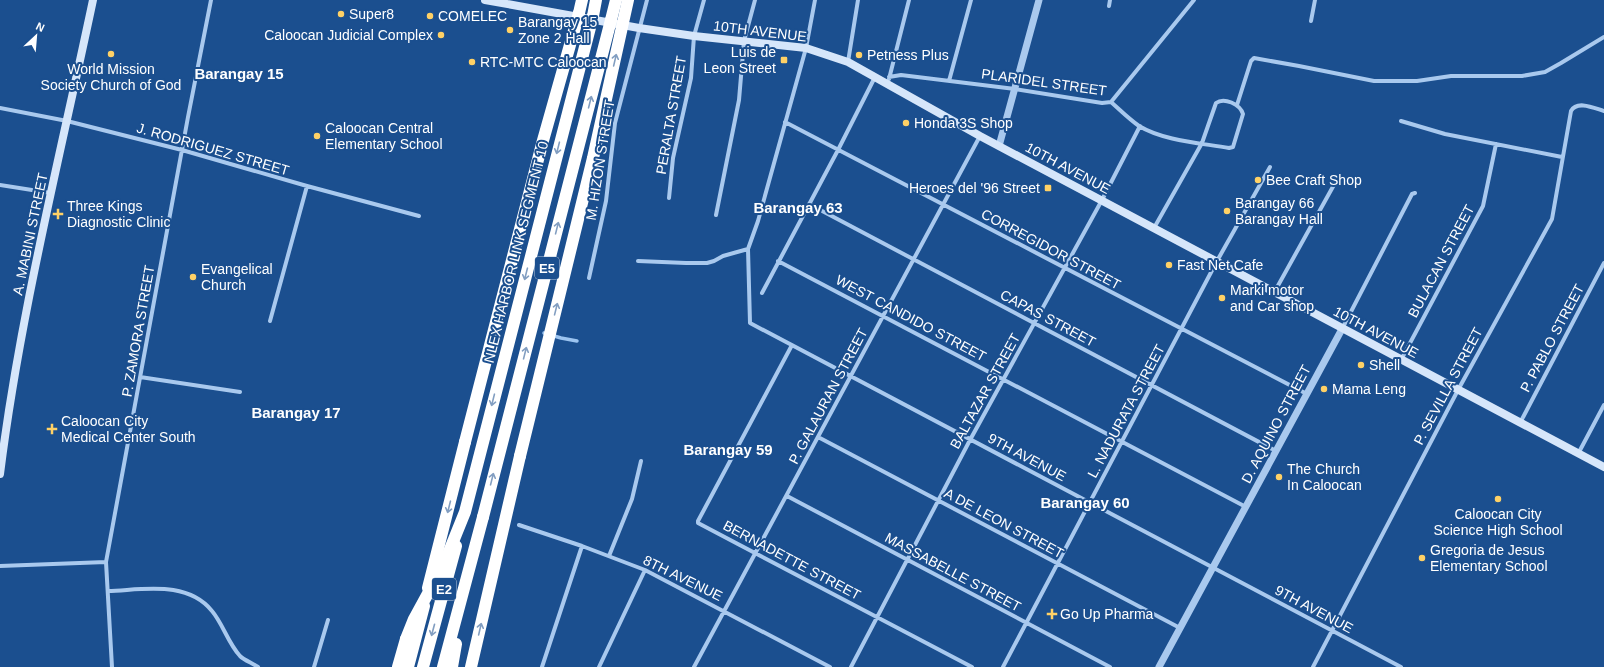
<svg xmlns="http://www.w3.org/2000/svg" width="1604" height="667" viewBox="0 0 1604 667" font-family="Arial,sans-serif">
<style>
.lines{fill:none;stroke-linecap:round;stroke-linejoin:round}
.stream{stroke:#9cc4f0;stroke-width:3.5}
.minor{stroke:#a9c9ee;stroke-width:4}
.tertiary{stroke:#a9c9ee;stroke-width:7}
.secondary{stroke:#d6e6fa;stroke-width:8}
.motorway{stroke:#fff;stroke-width:12}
.motorway-bridge{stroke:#fff;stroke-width:12}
.oneway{stroke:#829ec1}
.poi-dot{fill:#ffd166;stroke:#1b4f8f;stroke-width:1.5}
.labels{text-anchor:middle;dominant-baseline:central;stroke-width:4;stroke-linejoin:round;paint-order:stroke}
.shield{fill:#1b4f8f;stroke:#bbcadd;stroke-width:1}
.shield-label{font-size:13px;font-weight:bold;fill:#fff}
.poi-label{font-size:14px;fill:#fff;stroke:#1b4f8f;text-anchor:start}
.street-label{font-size:14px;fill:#fff;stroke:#1b4f8f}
.neighbourhood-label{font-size:15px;font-weight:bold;fill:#fff;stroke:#1b4f8f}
</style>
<rect width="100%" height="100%" fill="#1b4f8f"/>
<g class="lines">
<path class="stream" d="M544 333 561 338 577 341"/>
<path class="minor" d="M815 0 806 48 758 221 748 249 750 323 1401 667
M1109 6 1110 0
M1311 21 1315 0
M848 62 858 0
M889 77 901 75 1015 89 1102 103 1111 102C1120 110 1129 119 1139 126 1164 141 1201 143 1229 148L1233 147 1243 114C1240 104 1224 97 1216 103L1202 143 1154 228
M889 79 909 0
M949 81 971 0
M1111 102 1194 0
M1237 105 1251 61 1254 58 1299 66 1374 81H1417L1451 76H1522L1545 72 1561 63 1604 37
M0 108 67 121 182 150 307 186 419 216
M1401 121 1445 134 1562 157
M785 122 1307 394
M0 185 51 193
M669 198 673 158 691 78 694 36 704 0
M809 204 1276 451
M716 215 739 100 744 41 755 0
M638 261 686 263H707L714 261 723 256 748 249
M778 261 1246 507
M589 278 606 201 615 123 647 0
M1275 291 1335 183
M762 293 838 150 875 77
M270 321 307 186
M1342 329 1412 194 1415 193
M792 345 698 521V523L972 667
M1401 360 1483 206 1496 144
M140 377 240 392
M1520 423 1604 263
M818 437 1180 628
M1578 454 1604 405
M787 496 1110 667
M519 525 582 546 645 570 830 667
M609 556 632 499 641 461
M0 566 106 562
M108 591C143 590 187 580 212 611 223 624 228 643 240 656 244 660 252 663 258 667
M112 667 106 562 188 117 211 0
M314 667 328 620
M542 667 582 546
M599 667 645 570
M694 667 980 136
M851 667 970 440 1102 200 1140 126
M1003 667 1217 261 1270 167
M1313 667 1458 390 1552 219 1571 111C1577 100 1594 108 1604 111"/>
<path class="tertiary" d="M999 146 1039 0
M1159 667 1342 329"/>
<path class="secondary" d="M485 0 639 28 694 36 806 48 848 62 980 136 1604 467
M0 474C20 314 60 157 93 0"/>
<path class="motorway" d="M579 13 582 0
M593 16 596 0
M611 20 616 0
M428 588 465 442
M398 667 406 639
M408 667 424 606
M423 667 456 546
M443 667 483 517
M452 667 456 644
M471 667 520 456"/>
<path class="motorway-bridge" d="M465 442 542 144 579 13
M520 456 593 158 628 0
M483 517 611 20
M406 639 414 619 444 564 465 512 593 16"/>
</g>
<defs><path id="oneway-shaft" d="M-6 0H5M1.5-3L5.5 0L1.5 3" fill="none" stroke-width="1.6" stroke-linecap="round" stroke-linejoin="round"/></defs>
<g class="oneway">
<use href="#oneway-shaft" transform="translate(615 60) rotate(-77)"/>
<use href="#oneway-shaft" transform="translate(590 102) rotate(-76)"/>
<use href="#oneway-shaft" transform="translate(558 148) rotate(104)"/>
<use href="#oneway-shaft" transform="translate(557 228) rotate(-76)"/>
<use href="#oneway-shaft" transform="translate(526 274) rotate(104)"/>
<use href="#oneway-shaft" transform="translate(556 309) rotate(-76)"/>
<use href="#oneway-shaft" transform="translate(525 353) rotate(-76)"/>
<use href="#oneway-shaft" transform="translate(493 400) rotate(104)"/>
<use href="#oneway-shaft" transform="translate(492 479) rotate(-76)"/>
<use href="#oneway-shaft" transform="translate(449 507) rotate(104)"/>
<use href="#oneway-shaft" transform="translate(480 629) rotate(-77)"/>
<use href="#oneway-shaft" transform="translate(433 630) rotate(105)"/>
</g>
<g class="poi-dot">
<circle cx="341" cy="14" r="4"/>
<circle cx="430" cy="16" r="4"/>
<circle cx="510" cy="30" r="4"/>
<circle cx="441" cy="35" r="4"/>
<circle cx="111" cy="54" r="4"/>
<circle cx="859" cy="55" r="4"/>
<rect x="780" y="56" width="8" height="8" rx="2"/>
<circle cx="472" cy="62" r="4"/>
<circle cx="906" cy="123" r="4"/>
<circle cx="317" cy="136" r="4"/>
<circle cx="1258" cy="180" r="4"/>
<rect x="1044" y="184" width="8" height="8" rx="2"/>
<circle cx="1227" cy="211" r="4"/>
<path d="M56 208h4v4h4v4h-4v4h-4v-4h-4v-4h4z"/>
<circle cx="1169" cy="265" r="4"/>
<circle cx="193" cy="277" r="4"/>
<circle cx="1222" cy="298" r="4"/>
<circle cx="1361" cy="365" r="4"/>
<circle cx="1324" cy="389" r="4"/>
<path d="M50 423h4v4h4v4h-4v4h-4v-4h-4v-4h4z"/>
<circle cx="1279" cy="477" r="4"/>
<circle cx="1498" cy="499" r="4"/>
<circle cx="1422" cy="558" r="4"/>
<path d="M1050 608h4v4h4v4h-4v4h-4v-4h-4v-4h4z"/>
</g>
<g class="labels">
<g class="shield">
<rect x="535" y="257" width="24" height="22" rx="3"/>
<rect x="432" y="578" width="24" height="22" rx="3"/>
</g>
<g class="shield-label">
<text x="547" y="268">E5</text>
<text x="444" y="589">E2</text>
</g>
<g class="poi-label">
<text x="349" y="14">Super8</text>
<text x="438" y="16">COMELEC</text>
<text x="518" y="22">Barangay 15<tspan x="518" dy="16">Zone 2 Hall</tspan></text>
<text x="433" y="35" text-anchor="end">Caloocan Judicial Complex</text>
<text x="776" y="52" text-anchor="end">Luis de<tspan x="776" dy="16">Leon Street</tspan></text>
<text x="867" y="55">Petness Plus</text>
<text x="480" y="62">RTC-MTC Caloocan</text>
<text x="111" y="69" text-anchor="middle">World Mission<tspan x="111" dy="16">Society Church of God</tspan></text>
<text x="914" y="123">Honda 3S Shop</text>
<text x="325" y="128">Caloocan Central<tspan x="325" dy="16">Elementary School</tspan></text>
<text x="1266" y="180">Bee Craft Shop</text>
<text x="1040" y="188" text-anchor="end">Heroes del '96 Street</text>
<text x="1235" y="203">Barangay 66<tspan x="1235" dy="16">Barangay Hall</tspan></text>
<text x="67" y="206">Three Kings<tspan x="67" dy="16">Diagnostic Clinic</tspan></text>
<text x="1177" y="265">Fast Net Cafe</text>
<text x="201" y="269">Evangelical<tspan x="201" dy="16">Church</tspan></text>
<text x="1230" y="290">Marki motor<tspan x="1230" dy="16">and Car shop</tspan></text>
<text x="1369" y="365">Shell</text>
<text x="1332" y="389">Mama Leng</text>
<text x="61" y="421">Caloocan City<tspan x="61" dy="16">Medical Center South</tspan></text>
<text x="1287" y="469">The Church<tspan x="1287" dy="16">In Caloocan</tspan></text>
<text x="1498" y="514" text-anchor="middle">Caloocan City<tspan x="1498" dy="16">Science High School</tspan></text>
<text x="1430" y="550">Gregoria de Jesus<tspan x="1430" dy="16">Elementary School</tspan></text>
<text x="1060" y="614">Go Up Pharma</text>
</g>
<g class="street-label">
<text transform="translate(760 31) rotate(7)">10TH AVENUE</text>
<text transform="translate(1044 82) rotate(8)">PLARIDEL STREET</text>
<text transform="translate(671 115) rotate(-80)">PERALTA STREET</text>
<text transform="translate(213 149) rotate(16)">J. RODRIGUEZ STREET</text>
<text transform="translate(600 160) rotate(-81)">M. HIZON STREET</text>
<text transform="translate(1068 168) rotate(28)">10TH AVENUE</text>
<text transform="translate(30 234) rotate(-78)">A. MABINI STREET</text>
<text transform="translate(1051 249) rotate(28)">CORREGIDOR STREET</text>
<text transform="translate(516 252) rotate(-76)">NLEX HARBOR LINK SEGMENT 10</text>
<text transform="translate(1441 261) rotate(-62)">BULACAN STREET</text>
<text transform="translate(911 318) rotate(28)">WEST CANDIDO STREET</text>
<text transform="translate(1048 318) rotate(28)">CAPAS STREET</text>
<text transform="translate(138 331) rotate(-80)">P. ZAMORA STREET</text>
<text transform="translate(1376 332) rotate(28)">10TH AVENUE</text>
<text transform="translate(1552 338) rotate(-62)">P. PABLO STREET</text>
<text transform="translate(1448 386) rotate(-62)">P. SEVILLA STREET</text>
<text transform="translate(985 391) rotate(-61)">BALTAZAR STREET</text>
<text transform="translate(828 396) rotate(-62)">P. GALAURAN STREET</text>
<text transform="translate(1126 411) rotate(-62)">L. NADURATA STREET</text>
<text transform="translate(1276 424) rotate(-62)">D. AQUINO STREET</text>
<text transform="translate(1027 457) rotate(28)">9TH AVENUE</text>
<text transform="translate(1004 523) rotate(28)">A DE LEON STREET</text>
<text transform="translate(792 560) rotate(28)">BERNADETTE STREET</text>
<text transform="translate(953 572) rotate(28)">MASSABELLE STREET</text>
<text transform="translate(683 578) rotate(26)">8TH AVENUE</text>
<text transform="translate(1314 609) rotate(28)">9TH AVENUE</text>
</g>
<g class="neighbourhood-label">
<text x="239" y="73">Barangay 15</text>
<text x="798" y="207">Barangay 63</text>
<text x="296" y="412">Barangay 17</text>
<text x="728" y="449">Barangay 59</text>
<text x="1085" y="502">Barangay 60</text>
</g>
</g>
<g transform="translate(36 36) rotate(26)" stroke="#1b4f8f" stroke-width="3" paint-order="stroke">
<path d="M0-3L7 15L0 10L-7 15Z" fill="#ffffff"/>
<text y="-6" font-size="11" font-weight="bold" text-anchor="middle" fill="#ffffff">N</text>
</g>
</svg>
